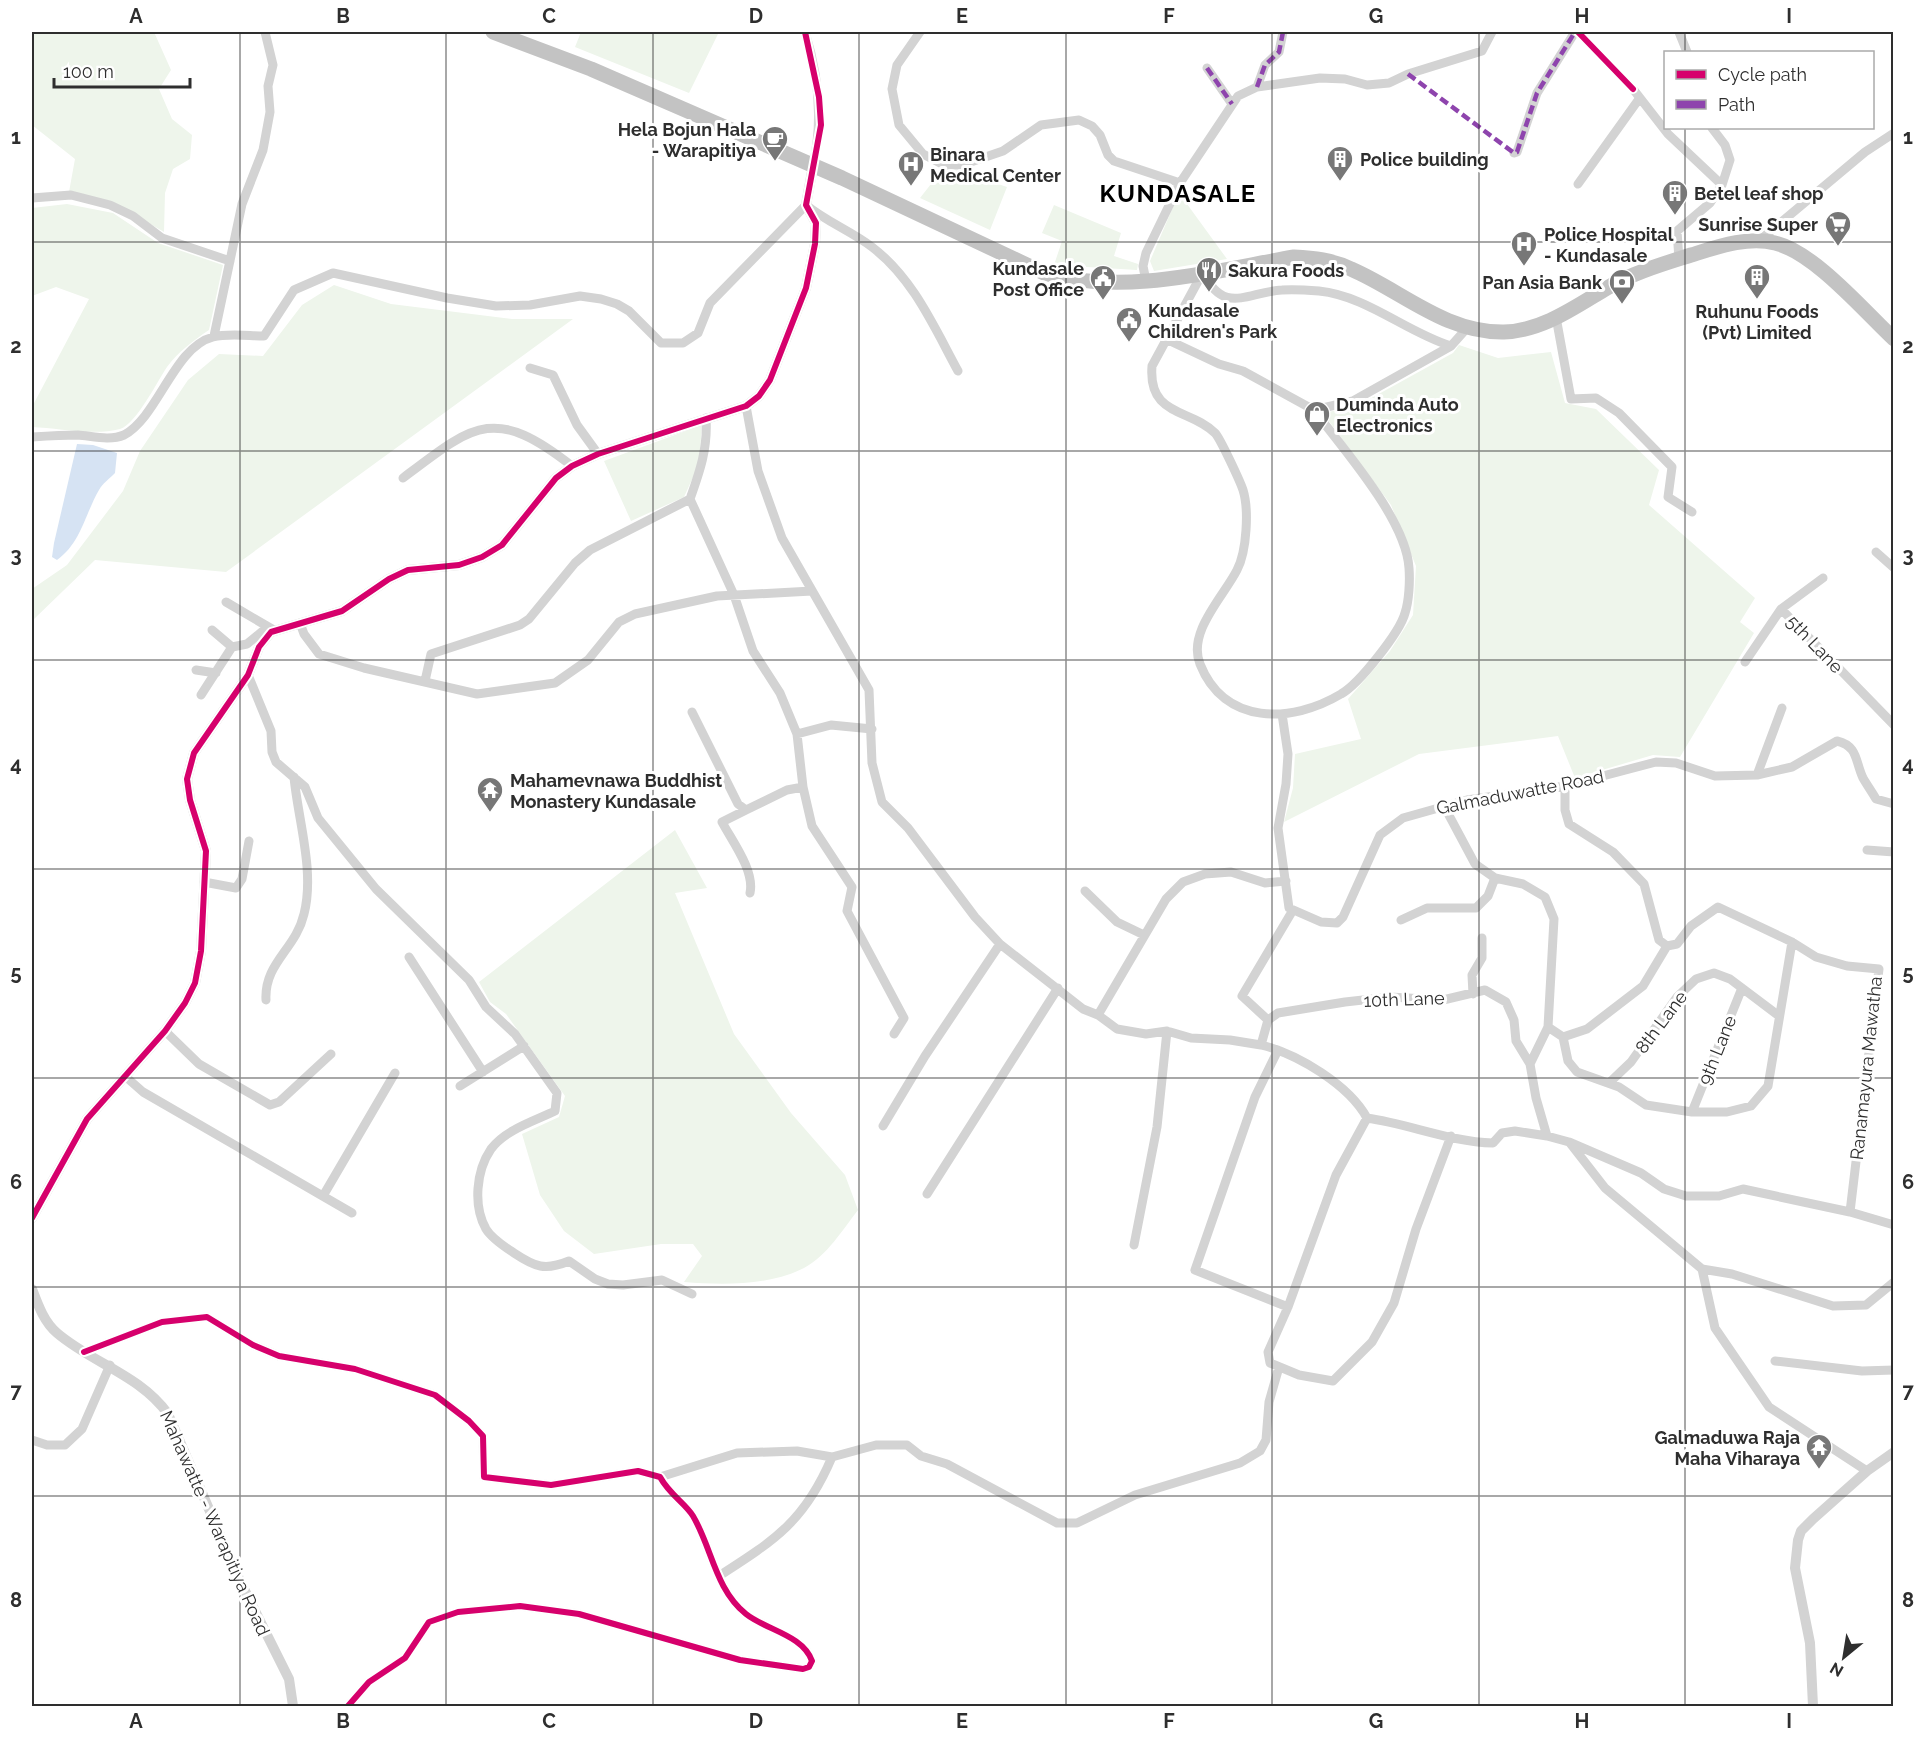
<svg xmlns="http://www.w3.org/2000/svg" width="1925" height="1738" viewBox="0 0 1925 1738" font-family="Raleway,sans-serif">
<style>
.green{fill:#eef5eb}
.water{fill:#d6e3f3}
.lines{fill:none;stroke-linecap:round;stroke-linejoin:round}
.minor{stroke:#d3d3d3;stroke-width:9}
.tertiary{stroke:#d3d3d3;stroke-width:10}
.trunk{stroke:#c3c3c3;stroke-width:15}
.quiet{stroke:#8e44ad;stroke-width:4.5;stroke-dasharray:9 4.5;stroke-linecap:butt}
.cycleway-casing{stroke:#fff;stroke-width:10}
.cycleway{stroke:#d6006c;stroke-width:6}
.grid{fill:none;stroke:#2e2e2e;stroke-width:1.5;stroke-opacity:0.55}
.labels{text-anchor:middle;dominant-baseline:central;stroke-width:6;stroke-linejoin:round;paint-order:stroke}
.poi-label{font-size:18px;font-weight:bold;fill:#2e2e2e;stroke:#fff;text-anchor:start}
.street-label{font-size:18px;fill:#2e2e2e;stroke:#fff}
.district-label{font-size:24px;font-weight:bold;letter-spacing:1.5px;fill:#000;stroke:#fff}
.neatline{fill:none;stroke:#2e2e2e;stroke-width:2}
.grid-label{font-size:20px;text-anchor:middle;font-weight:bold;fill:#2e2e2e}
</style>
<rect width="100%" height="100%" fill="#fff"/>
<path class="green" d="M32 32H154L171 70 159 89 172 119 192 135 190 159 173 169 165 193 164 232 111 201 69 192 75 159 32 125Z
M581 32H719L689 93 575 47Z
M953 169 1007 187 990 230 920 198 942 170Z
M1179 193 1227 259 1154 271 1150 261Z
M67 204 113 213 158 243 223 265 209 330C194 340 178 352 167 367 157 382 136 424 120 429 94 436 58 428 32 427V407L89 299 56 287 32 296V208Z
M1054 205 1121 233 1114 256 1138 264 1137 270 1054 265 1062 241 1042 233Z
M334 285 391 304 512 319H573L226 572 95 560 32 621V589L67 565 123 491 140 451 188 380 219 354 263 356 302 305Z
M1459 345 1498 358 1551 352 1565 403 1596 409 1659 470 1649 505 1755 598 1740 622 1754 633 1680 757 1653 755 1575 778 1558 736 1419 754 1284 822 1293 788 1295 754 1361 739 1348 699 1390 651 1413 615 1416 566 1391 505 1323 413 1357 406 1453 353Z
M702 425 699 464 684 497 631 521 604 461Z
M675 830 707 888 675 893 734 1034 791 1113 845 1175 858 1210C843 1229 827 1256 804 1268 769 1286 722 1285 684 1282L702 1256 693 1244H661L594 1254 564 1231 540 1195 522 1134 559 1117 565 1096 506 1014 490 1002 479 982Z"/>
<path class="water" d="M77 444 93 445 117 453 115 473C110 478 102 484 99 490 85 514 81 543 57 560L52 557 54 543Z"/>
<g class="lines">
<path class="minor" d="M805 32C819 76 823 121 813 166
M920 32 897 65 892 89 899 125 923 154 944 165H962L1003 151 1041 125 1079 120 1092 126 1100 135 1108 155 1114 161 1180 183
M1679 32 1687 52
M1207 68 1232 104
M1257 87 1265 65 1279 52 1283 32
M1633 89 1668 134 1722 185
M1514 153 1517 152 1537 93 1575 32
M1578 184 1639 99
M32 198 71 195 110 205 133 216 162 238 230 261
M1760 240 1865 152 1894 133
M1679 259 1677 231 1710 203 1722 185 1730 160 1725 145 1712 128
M1203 272 1152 366C1148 417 1190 408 1215 433 1220 438 1240 481 1243 490 1249 509 1247 551 1237 570 1224 596 1187 632 1200 664 1224 725 1291 724 1341 694 1359 684 1400 632 1405 613 1409 601 1410 581 1409 568 1406 519 1343 449 1314 410
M1203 272C1224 316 1247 292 1282 290 1294 289 1307 290 1319 291 1367 296 1406 332 1451 346
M1146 281 1143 266 1146 253 1180 183 1238 96 1257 87 1320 78 1345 79 1367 85 1389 83 1408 74 1482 51 1492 32
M1556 317 1571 399 1596 398 1619 413 1672 467 1668 497 1692 512
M214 336 242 204 263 150 270 112 268 86 273 65 265 32
M1168 340 1219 364 1243 371 1314 410 1353 401 1451 346 1467 328
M530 368 553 375 577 425 598 454
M746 406 758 471 782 538 869 690 872 763 882 802 908 828 975 917 1000 944 1083 1009 1098 1015 1117 1029 1146 1034 1167 1031 1191 1038 1230 1040 1261 1045
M706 418C708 448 700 471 690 499L734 595 753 651 780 693 797 734 803 787 812 826 852 887 847 911 904 1018 894 1034
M32 437C47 436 63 435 78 435 92 436 110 441 124 435 158 417 174 347 213 337 228 333 249 336 264 336L294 290 333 273 447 298 496 306 530 305 580 296 601 299 617 304 629 311 661 343H683L698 333 710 303 806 205C827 222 851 231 872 247 913 278 934 327 958 371
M403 478C474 424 494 405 572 466
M1876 552 1894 568
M226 602 272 629
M1781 609 1823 578
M300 623 304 634 319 654 364 668 477 694 555 683 588 660 619 622 635 614 717 596 812 591
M212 630 232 647
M1745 662 1781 609 1894 725
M196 670 216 673
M248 675 271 731 272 752 276 762 305 787 318 818 376 889 469 980 486 1007 515 1034 557 1093 555 1111C534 1121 505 1130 491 1149 476 1171 473 1206 486 1229 492 1239 505 1247 514 1253 535 1267 545 1271 569 1261L595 1279 608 1284 623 1285 662 1280 692 1294
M425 681 431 654 520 625 529 619 575 563 590 550 690 499
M201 695 232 647 247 644 264 630 271 632
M692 712 738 804 746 810 787 790 803 787
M1282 714 1288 754 1286 784 1278 828 1289 908 1321 922 1337 923 1343 917 1380 835 1403 818 1467 800 1565 786 1656 762 1676 763 1715 776 1757 775 1792 767 1837 741C1858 746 1855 761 1863 778 1867 785 1872 792 1876 799L1894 804
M797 734 831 725 872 729
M1757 775 1782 708
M1565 786V810L1569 824 1613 852 1644 884 1659 940 1667 946 1677 944 1691 926 1718 907 1792 942 1816 957 1847 966 1879 969 1850 1212
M1444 806 1475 864 1495 878 1523 884 1545 897 1554 919 1548 1027 1530 1064
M746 810 722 822C732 841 755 871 750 893
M1867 850 1894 852
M204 882 236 888 242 879 249 841
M1085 891 1117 922 1144 935
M1401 920 1427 908H1476L1488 896 1495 878
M409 957 483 1072
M1473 994 1472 975 1482 958V938
M266 1000C264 963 296 949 304 914 315 871 298 820 294 777
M1098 1015 1166 899 1183 882 1205 874 1231 872 1265 883 1286 881
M1268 1020 1261 1045C1298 1054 1349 1085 1367 1118 1409 1124 1451 1142 1493 1143L1502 1133 1515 1131 1547 1136 1569 1142 1641 1173 1664 1189 1686 1196H1719L1743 1189 1850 1212 1894 1225
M1268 1020 1278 1013 1345 1002 1390 997 1443 1000 1485 990 1506 1002 1514 1020 1516 1041 1530 1064 1536 1098 1547 1136
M1268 1020 1242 996 1293 910
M1548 1027 1563 1037 1568 1061 1577 1072 1619 1087 1646 1105 1692 1112H1727L1751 1106 1768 1086 1792 942
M165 1031 199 1064 270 1105 279 1102 331 1054
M1563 1037 1587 1029 1643 986 1667 946
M1278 1050 1255 1097 1195 1270 1288 1307
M126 1077 143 1092 352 1213
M1609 1083 1631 1062 1677 997 1696 979 1714 973 1730 979 1779 1016
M460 1086 524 1046
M1692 1112 1742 988
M1367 1118 1336 1175 1288 1307 1268 1352 1270 1363 1299 1375 1333 1381 1372 1342 1394 1303 1416 1229 1451 1136
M883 1126 925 1056 1000 944
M1570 1143 1605 1188 1702 1269 1715 1328 1769 1407 1867 1471
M927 1194 1058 988
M323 1196 395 1073
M1134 1245 1157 1127 1167 1031
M1702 1269 1732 1274 1833 1306 1866 1305 1894 1282
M84 1352 162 1322 207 1317 253 1345 279 1356 355 1369 435 1395 469 1421 483 1436 484 1477 551 1485 638 1471 660 1477C670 1495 685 1503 693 1516 712 1548 715 1589 746 1614 766 1630 803 1635 812 1661L809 1667 803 1669 740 1660 579 1614 520 1606 458 1612 429 1622 405 1658 369 1682 348 1706
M1775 1361 1862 1371 1894 1370
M32 1440 47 1445H65L82 1429 110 1365
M660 1477 737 1453 797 1451 832 1457
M719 1576C775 1540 805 1521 832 1457L876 1445H907L921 1456 947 1464 1057 1523H1077L1135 1495 1240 1463 1260 1451 1266 1440 1269 1402 1279 1367"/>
<path class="tertiary" d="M32 1218 87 1119 165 1031 185 1003 195 983 201 951 206 851 190 800 187 779 194 753 248 675 259 647 271 632 342 611 389 579 408 570 459 565 482 557 502 545 556 478 572 466 598 454 746 406 759 396 770 380 806 288 815 244 816 223 806 205 813 166
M32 1289C38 1305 44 1322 57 1333 92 1363 140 1375 168 1414L240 1581 289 1679 293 1706
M1813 1706 1810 1643 1795 1568 1798 1540 1801 1531 1813 1519 1867 1471 1894 1452"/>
<path class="trunk" d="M493 32 591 69 842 178 1044 273C1124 296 1213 271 1294 257 1313 258 1333 260 1351 269 1402 291 1445 333 1504 332 1542 331 1575 307 1607 288 1632 273 1663 264 1691 255 1717 247 1748 236 1775 243 1814 252 1864 311 1894 339"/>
<path class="quiet" d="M1207 68 1232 104
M1408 74 1514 153 1517 152 1537 93 1575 32
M1257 87 1265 65 1279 52 1283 32"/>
<g class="cycleway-casing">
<path id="cycleway" d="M1578 32 1633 89
M32 1218 87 1119 165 1031 185 1003 195 983 201 951 206 851 190 800 187 779 194 753 248 675 259 647 271 632 342 611 389 579 408 570 459 565 482 557 502 545 556 478 572 466 598 454 746 406 759 396 770 380 806 288 815 244 816 223 806 205 821 125 819 97 805 32
M84 1352 162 1322 207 1317 253 1345 279 1356 355 1369 435 1395 469 1421 483 1436 484 1477 551 1485 638 1471 660 1477C670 1495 685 1503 693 1516 712 1548 715 1589 746 1614 766 1630 803 1635 812 1661L809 1667 803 1669 740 1660 579 1614 520 1606 458 1612 429 1622 405 1658 369 1682 348 1706"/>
</g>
<use href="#cycleway" class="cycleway"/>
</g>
<path class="grid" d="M240 32V1706M446 32V1706M653 32V1706M859 32V1706M1066 32V1706M1272 32V1706M1479 32V1706M1685 32V52M1685 128V1706M32 242H1894M32 451H1894M32 660H1894M32 869H1894M32 1078H1894M32 1287H1894M32 1496H1894"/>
<defs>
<g id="cafe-pin" transform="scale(1.35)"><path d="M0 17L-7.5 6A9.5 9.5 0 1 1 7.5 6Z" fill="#777" stroke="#fff"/><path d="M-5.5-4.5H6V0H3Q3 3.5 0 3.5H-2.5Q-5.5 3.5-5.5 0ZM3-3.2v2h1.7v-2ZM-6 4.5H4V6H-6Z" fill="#fff"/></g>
<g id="building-pin" transform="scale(1.35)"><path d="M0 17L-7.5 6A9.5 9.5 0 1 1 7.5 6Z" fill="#777" stroke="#fff"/><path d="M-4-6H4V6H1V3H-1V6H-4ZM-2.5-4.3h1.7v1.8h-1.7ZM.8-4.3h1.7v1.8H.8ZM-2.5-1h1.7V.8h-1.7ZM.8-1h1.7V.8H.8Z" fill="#fff"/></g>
<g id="hospital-pin" transform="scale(1.35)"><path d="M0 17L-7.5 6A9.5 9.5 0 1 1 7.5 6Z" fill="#777" stroke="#fff"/><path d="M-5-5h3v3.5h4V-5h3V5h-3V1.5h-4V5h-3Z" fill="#fff"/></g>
<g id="supermarket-pin" transform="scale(1.35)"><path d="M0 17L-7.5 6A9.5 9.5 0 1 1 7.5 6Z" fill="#777" stroke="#fff"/><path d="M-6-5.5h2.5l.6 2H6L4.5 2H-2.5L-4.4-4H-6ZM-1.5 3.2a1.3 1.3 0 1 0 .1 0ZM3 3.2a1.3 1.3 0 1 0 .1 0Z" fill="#fff"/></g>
<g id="restaurant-pin" transform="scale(1.35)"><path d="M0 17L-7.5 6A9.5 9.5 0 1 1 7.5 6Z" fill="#777" stroke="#fff"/><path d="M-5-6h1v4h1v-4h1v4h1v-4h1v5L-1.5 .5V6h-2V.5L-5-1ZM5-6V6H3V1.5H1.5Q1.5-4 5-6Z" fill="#fff"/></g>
<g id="civic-pin" transform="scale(1.35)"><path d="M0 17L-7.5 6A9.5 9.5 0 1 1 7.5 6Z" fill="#777" stroke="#fff"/><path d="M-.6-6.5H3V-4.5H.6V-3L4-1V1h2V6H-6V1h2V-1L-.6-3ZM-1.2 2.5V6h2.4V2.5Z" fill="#fff"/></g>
<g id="bank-pin" transform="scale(1.35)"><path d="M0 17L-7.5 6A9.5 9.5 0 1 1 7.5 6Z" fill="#777" stroke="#fff"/><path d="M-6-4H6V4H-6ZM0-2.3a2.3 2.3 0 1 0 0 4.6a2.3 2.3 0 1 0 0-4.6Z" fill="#fff"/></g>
<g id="shop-pin" transform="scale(1.35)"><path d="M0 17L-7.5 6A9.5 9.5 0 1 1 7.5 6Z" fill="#777" stroke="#fff"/><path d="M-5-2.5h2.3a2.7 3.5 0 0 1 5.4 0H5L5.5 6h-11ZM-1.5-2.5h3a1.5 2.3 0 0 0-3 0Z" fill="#fff"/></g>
<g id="temple-pin" transform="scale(1.35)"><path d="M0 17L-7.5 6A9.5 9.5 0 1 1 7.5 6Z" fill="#777" stroke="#fff"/><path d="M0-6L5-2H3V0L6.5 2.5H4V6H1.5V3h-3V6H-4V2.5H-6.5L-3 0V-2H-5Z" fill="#fff"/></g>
</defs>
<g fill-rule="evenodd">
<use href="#cafe-pin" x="775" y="139"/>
<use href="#building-pin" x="1340" y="159"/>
<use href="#hospital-pin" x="911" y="164"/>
<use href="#building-pin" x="1675" y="193"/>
<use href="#supermarket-pin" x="1838" y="224"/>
<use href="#hospital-pin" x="1524" y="244"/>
<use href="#restaurant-pin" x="1209" y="270"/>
<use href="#building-pin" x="1757" y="277"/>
<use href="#civic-pin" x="1103" y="278"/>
<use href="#bank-pin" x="1622" y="282"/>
<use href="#civic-pin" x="1129" y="320"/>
<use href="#shop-pin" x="1317" y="414"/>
<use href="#temple-pin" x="490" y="790"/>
<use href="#temple-pin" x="1819" y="1447"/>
</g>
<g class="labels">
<g class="poi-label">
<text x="756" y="129" text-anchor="end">Hela Bojun Hala<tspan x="756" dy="21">- Warapitiya</tspan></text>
<text x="930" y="154">Binara<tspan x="930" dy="21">Medical Center</tspan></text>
<text x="1360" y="159">Police building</text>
<text x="1694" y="193">Betel leaf shop</text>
<text x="1818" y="224" text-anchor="end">Sunrise Super</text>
<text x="1544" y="234">Police Hospital<tspan x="1544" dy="21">- Kundasale</tspan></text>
<text x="1084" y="268" text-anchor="end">Kundasale<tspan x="1084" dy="21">Post Office</tspan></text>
<text x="1228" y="270">Sakura Foods</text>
<text x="1602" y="282" text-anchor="end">Pan Asia Bank</text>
<text x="1148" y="310">Kundasale<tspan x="1148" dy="21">Children's Park</tspan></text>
<text x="1757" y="311" text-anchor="middle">Ruhunu Foods<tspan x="1757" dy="21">(Pvt) Limited</tspan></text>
<text x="1336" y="404">Duminda Auto<tspan x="1336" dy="21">Electronics</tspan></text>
<text x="510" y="780">Mahamevnawa Buddhist<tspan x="510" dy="21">Monastery Kundasale</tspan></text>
<text x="1800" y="1437" text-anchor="end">Galmaduwa Raja<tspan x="1800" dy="21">Maha Viharaya</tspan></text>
</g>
<g class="street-label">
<text transform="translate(1815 644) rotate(46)">5th Lane</text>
<text transform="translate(1520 792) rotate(-11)">Galmaduwatte Road</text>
<text transform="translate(1404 999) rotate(-2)">10th Lane</text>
<text transform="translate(1661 1022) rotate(-53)">8th Lane</text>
<text transform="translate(1717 1050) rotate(-68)">9th Lane</text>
<text transform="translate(1866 1068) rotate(-84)">Ranamayura Mawatha</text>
<text transform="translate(215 1523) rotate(66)">Mahawatte - Warapitiya Road</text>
</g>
<g class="district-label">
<text x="1178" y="193">KUNDASALE</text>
</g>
</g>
<rect width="1925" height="1738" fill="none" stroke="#ffffff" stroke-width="66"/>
<rect x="1664" y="51" width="210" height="78" fill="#ffffff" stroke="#ababab" stroke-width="1.5"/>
<rect x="1676" y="70" width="30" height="9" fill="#d6006c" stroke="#ababab" stroke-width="1.5"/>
<text x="1718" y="81" font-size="18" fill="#2e2e2e">Cycle path</text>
<rect x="1676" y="100" width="30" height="9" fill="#8e44ad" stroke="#ababab" stroke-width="1.5"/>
<text x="1718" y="111" font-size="18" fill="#2e2e2e">Path</text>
<g transform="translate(1844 1657) rotate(210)" stroke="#ffffff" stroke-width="4.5" paint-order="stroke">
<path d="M0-4.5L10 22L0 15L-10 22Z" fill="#2e2e2e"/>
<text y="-9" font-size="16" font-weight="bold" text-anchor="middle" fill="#2e2e2e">N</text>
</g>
<path d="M54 78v9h136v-9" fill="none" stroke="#2e2e2e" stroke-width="3"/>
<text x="63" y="78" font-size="18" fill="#2e2e2e" stroke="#ffffff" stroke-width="4.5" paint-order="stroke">100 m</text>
<rect x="33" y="33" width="1859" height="1672" class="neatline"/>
<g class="grid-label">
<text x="136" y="23">A</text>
<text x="343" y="23">B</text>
<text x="549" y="23">C</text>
<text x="756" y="23">D</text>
<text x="962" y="23">E</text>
<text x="1169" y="23">F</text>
<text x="1376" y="23">G</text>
<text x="1582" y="23">H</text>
<text x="1789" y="23">I</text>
<text x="16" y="144">1</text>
<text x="1908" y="144">1</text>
<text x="16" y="353">2</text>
<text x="1908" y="353">2</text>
<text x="16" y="562">3</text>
<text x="1908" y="562">3</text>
<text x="16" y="771">4</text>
<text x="1908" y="771">4</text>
<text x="16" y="980">5</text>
<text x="1908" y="980">5</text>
<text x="16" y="1189">6</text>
<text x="1908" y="1189">6</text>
<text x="16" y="1398">7</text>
<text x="1908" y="1398">7</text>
<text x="16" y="1607">8</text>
<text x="1908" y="1607">8</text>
<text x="136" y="1728">A</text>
<text x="343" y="1728">B</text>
<text x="549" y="1728">C</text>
<text x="756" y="1728">D</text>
<text x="962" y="1728">E</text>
<text x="1169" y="1728">F</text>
<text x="1376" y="1728">G</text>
<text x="1582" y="1728">H</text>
<text x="1789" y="1728">I</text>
</g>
</svg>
